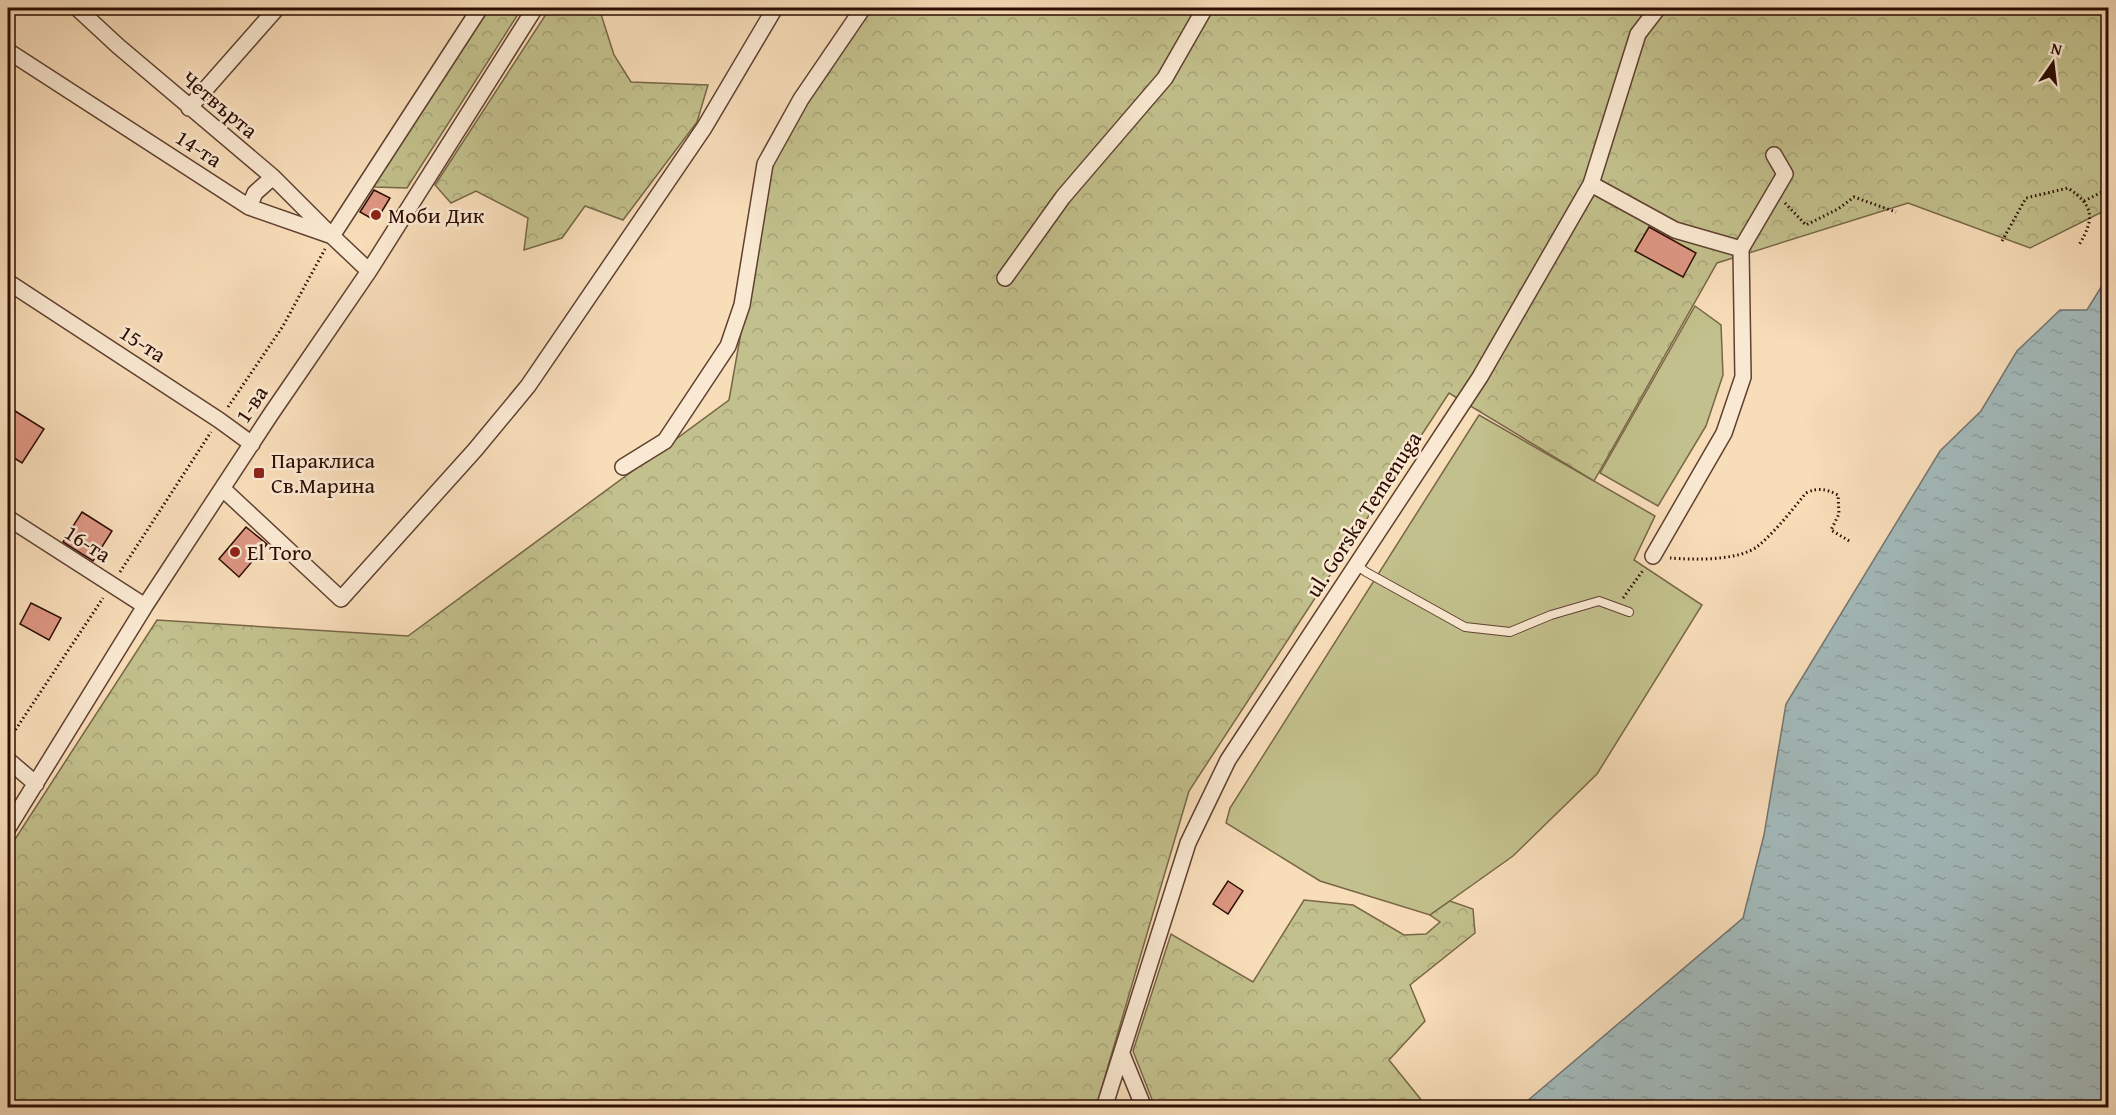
<svg xmlns="http://www.w3.org/2000/svg" width="2116" height="1115" font-family="'Gentium Book Plus',serif">
<style>
.green{fill:#c2c08c;stroke:#786647;stroke-width:1.5}
.forest{fill:url(#forest-crowns);stroke:#786647;stroke-width:1.5}
.water{fill:url(#water-ripples);stroke:#737470;stroke-width:1.5}
.building{fill:#dd9682;stroke:#2d0c02;stroke-width:1.5}
.lines{fill:none;stroke-linecap:round;stroke-linejoin:round}
.service-casing{stroke:#604030;stroke-width:10}
.minor-casing{stroke:#604030;stroke-width:18}
.path{stroke:#2d0c02;stroke-width:3;stroke-dasharray:1.5 3;stroke-linecap:butt}
.service{stroke:#fae9d2;stroke-width:8}
.minor{stroke:#fae9d2;stroke-width:15}
.poi-dot{fill:#8f2418;stroke:#fae9d2;stroke-width:2}
.labels{text-anchor:middle;stroke-width:5;stroke-linejoin:round;paint-order:stroke}
.street-label{font-size:22px;fill:#2d0c02;stroke:#fae9d2}
.poi-label{font-size:22px;fill:#2d0c02;stroke:#fae9d2;text-anchor:start}
</style>
<defs>
<pattern id="forest-crowns" width="20" height="18" patternUnits="userSpaceOnUse" patternTransform="scale(1.5)"><rect width="20" height="18" fill="#c2c08c"/><path d="M2 6a3 3 0 1 1 6 0M12 15a3 3 0 1 1 6 0" fill="none" stroke="#a7a477"/></pattern>
<pattern id="water-ripples" width="26" height="14" patternUnits="userSpaceOnUse" patternTransform="scale(1.5)"><rect width="26" height="14" fill="#a2b9ba"/><path d="M2 4q2-2 4 0t4 0M15 11q2-2 4 0t4 0" fill="none" stroke="#8c9e9e"/></pattern>
</defs>
<rect width="100%" height="100%" fill="#f8ddb9"/>
<filter id="stains"><feTurbulence type="fractalNoise" baseFrequency=".00333" numOctaves="4"/><feColorMatrix values="0 0 0 0 .2 0 0 0 0 .09 0 0 0 0 .02 0 0 0 .5 -.17"/></filter>
<radialGradient id="worn" r=".72"><stop offset=".6" stop-color="#630" stop-opacity="0"/><stop offset="1" stop-color="#630" stop-opacity=".3"/></radialGradient>
<path class="green" d="M1695 306 1721 325 1723 375 1706 426 1658 506 1600 473Z
M1479 415 1655 516 1634 560 1702 605 1597 774 1513 856 1430 915 1320 881 1226 823 1230 808Z"/>
<path class="forest" d="M487 8H522L407 188 375 187 372 174Z
M550 8H599L614 55 631 82 708 85 697 122 623 220 585 206 562 238 524 250 528 218 476 191 451 203 435 185Z
M869 8H2108V209L2030 248 1908 203 1717 263 1594 481 1449 393 1189 791 1096 1107H8V850L157 620 408 636 729 400 771 163 847 39Z
M1304 900 1353 905 1404 935 1426 934 1440 922 1430 915 1450 901 1473 909 1475 933 1410 985 1425 1021 1389 1060 1427 1107H1155L1133 1051 1171 934 1253 982Z"/>
<path class="water" d="M2108 276V1107H1520L1743 918 1764 835 1786 704 1940 451 1981 411 2017 351 2060 310H2087Z"/>
<path class="building" d="M374 190 390 198 376 221 360 212Z
M1649 227 1696 253 1683 277 1635 251Z
M15 411 44 429 22 463 8 454V423Z
M82 512 112 531 93 561 63 542Z
M246 527 267 544 239 577 219 559Z
M31 603 61 618 49 640 20 624Z
M1228 881 1243 891 1228 914 1213 904Z"/>
<g class="lines">
<g class="service-casing">
<path id="service" d="M1356 565 1366 572 1465 627 1510 632 1551 615 1599 601 1629 612"/>
</g>
<g class="minor-casing">
<path id="minor" d="M77 8 118 46 273 177 332 236 480 8
M8 51 249 207 332 236 369 271
M189 108 277 8
M1591 184 1675 230 1741 249
M249 207 255 193 273 177
M1005 278 1063 197 1165 78 1205 8
M8 282 219 420 252 444
M623 467 665 441 728 346 742 305 765 164 801 99 863 8
M223 489 341 599 475 450 528 386 704 128 775 8
M8 518 145 606
M1653 556 1724 433 1743 377 1741 249 1785 174 1774 155
M8 760 36 784
M8 828 145 606 271 414 369 271 535 8
M1122 1054 1144 1108
M1104 1108 1188 843 1228 760 1480 377 1591 184 1638 34 1658 8"/>
</g>
<path class="path" d="M2084 201 2108 189
M1785 203 1806 225 1838 209 1854 197 1896 212
M2002 241 2026 198 2068 188C2094 206 2095 218 2079 245
M228 407 283 326 325 249
M1670 558C1694 560 1739 561 1758 546 1776 531 1791 511 1806 493 1818 487 1826 489 1838 495L1839 514 1831 530 1851 542
M120 572 211 432
M1623 598 1644 569
M8 741 103 598"/>
<use href="#service" class="service"/>
<use href="#minor" class="minor"/>
</g>
<g class="poi-dot">
<circle cx="376" cy="215" r="6"/>
<rect x="253" y="467" width="12" height="12" rx="3"/>
<circle cx="235" cy="552" r="6"/>
</g>
<g class="labels">
<g class="street-label">
<text transform="translate(220 104) rotate(40)" y="8">Четвърта</text>
<text transform="translate(199 148) rotate(33)" y="8">14-та</text>
<text transform="translate(143 343) rotate(33)" y="8">15-та</text>
<text transform="translate(251 404) rotate(-56)" y="8">1-ва</text>
<text transform="translate(1363 514) rotate(-57)" y="8">ul. Gorska Temenuga</text>
<text transform="translate(88 543) rotate(33)" y="8">16-та</text>
</g>
<g class="poi-label">
<text x="388" y="223">Моби Дик</text>
<text x="271" y="468">Параклиса<tspan x="271" dy="25">Св.Марина</tspan></text>
<text x="247" y="560">El Toro</text>
</g>
</g>
<rect width="2116" height="1115" fill="none" stroke="#f8ddb9" stroke-width="30"/>
<rect x="9" y="9" width="2098" height="1097" fill="none" stroke="#2d0c02" stroke-width="3"/>
<rect x="15" y="15" width="2086" height="1085" fill="none" stroke="#2d0c02" stroke-width="1.5"/>
<g transform="translate(2053 63) rotate(14)" stroke="#fae9d2" stroke-width="4.5" paint-order="stroke">
<path d="M0-4.5L10 22L0 15L-10 22Z" fill="#2d0c02"/>
<text y="-9" font-size="16" font-weight="bold" text-anchor="middle" fill="#2d0c02">N</text>
</g>
<rect width="100%" height="100%" filter="url(#stains)"/>
<rect width="100%" height="100%" fill="url(#worn)"/>
</svg>
